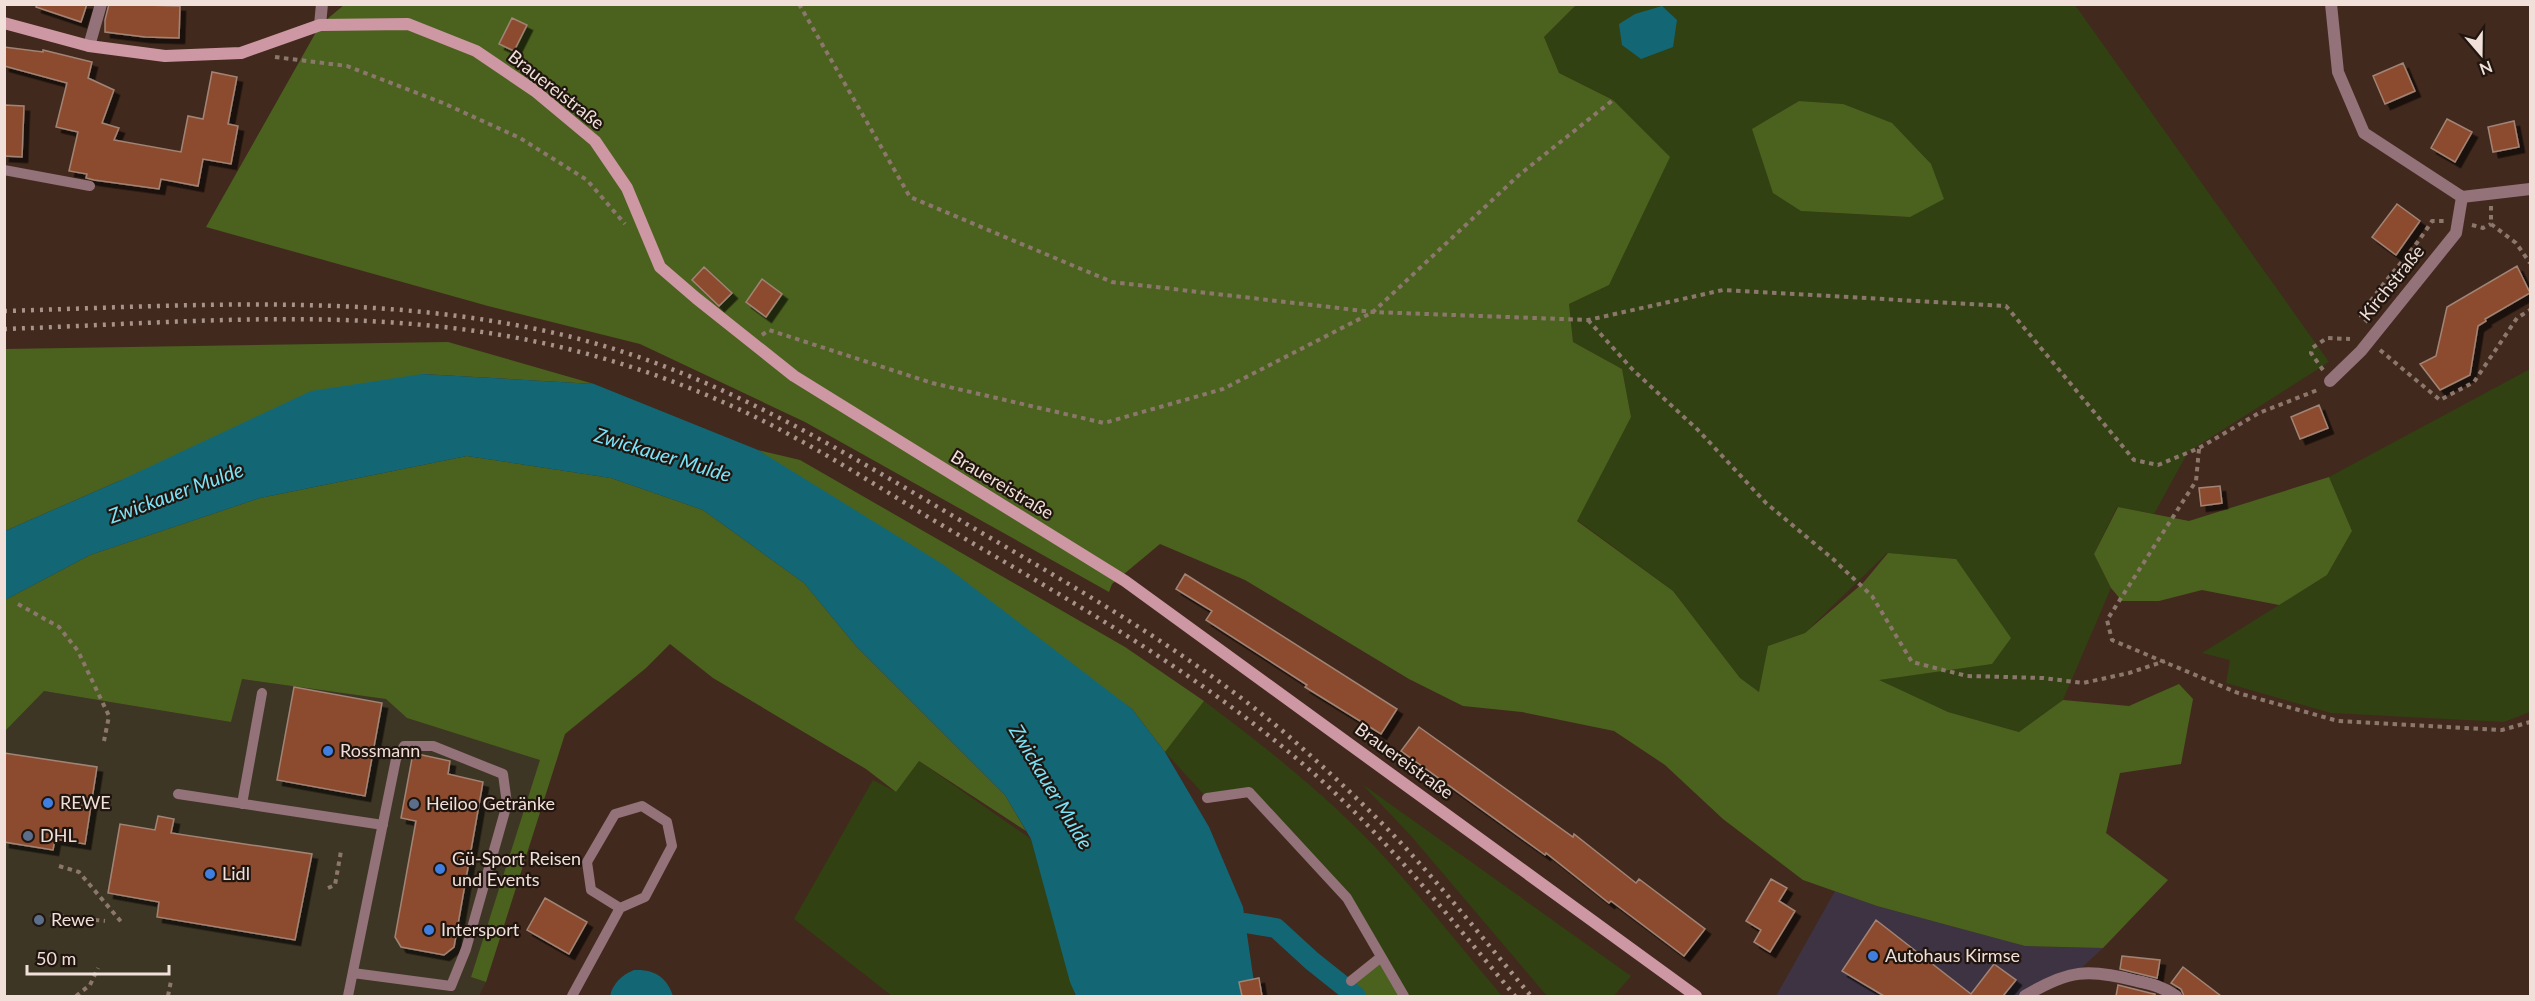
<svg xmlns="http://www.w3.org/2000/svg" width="2535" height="1001" font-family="Lato,sans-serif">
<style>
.commercial{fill:#3e3625}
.industrial{fill:#3d3342}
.green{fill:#314112;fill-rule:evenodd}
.forest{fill:#4b621f}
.water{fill:#136775}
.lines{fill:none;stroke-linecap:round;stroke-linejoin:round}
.canal{stroke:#136775;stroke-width:20}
.building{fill:#8c4c2d;stroke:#a28476;stroke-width:1.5;filter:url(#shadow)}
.path{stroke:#8c776d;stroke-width:4;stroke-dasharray:4.5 4.5;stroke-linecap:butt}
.lane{stroke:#947279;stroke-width:10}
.street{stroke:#947279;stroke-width:12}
.secondary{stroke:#cd98a3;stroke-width:12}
.rail{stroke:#a8938a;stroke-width:4.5;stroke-dasharray:3 6;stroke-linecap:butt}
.shop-dot{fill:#3f7fe0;stroke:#20150f;stroke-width:2}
.service-dot{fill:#5c6f8a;stroke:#20150f;stroke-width:2}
.labels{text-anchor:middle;stroke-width:4.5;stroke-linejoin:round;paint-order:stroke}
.street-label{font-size:18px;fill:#f1e0d9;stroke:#20150f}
.poi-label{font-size:18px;fill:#f1e0d9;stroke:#20150f;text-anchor:start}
.water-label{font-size:20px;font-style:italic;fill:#7ae3f8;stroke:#20150f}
</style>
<defs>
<filter id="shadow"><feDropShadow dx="5.5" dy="5.5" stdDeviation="0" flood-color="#0009"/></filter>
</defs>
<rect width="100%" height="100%" fill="#42291d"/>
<path class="commercial" d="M241 679 387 699 407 718 541 760 471 977 486 982 479 996H5L4 731 44 691 231 722Z"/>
<path class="industrial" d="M1835 891 1877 906 2025 946 2103 948 2076 973 2025 996H1776Z"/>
<path class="green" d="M1576 5H2075L2329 362 2188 452 2154 514 2117 507 2094 554 2111 588 2063 700 2019 732 1948 712 1877 680 1992 664 1956 559 1887 553 1805 633 1768 646 1760 693 1740 678 1673 591 1577 520 1631 417 1622 369 1573 342 1569 304 1609 285 1613 100 1559 73 1544 37ZM1799 101 1843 104 1910 217 1801 211 1753 129Z
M2530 369V712L2504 722 2331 713 2226 683 2230 660 2202 653 2327 575 2352 531 2329 477Z
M1204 701C1269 750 1333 800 1387 860 1427 904 1464 951 1502 996H1404L1347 898 1249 792 1207 798 1165 752Z
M919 761 1031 839 1075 996H892L794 919 873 780 896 792Z
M1362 784 1631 976 1614 996H1547L1412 837Z"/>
<path class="forest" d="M344 5H1576L1544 37 1559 73 1613 100 1670 157 1609 285 1569 304 1573 342 1622 369 1631 417 1577 521 1673 591 1740 678 1759 692 1768 646 1805 633 1863 583 1888 553 1956 559 2011 638 1992 664 1879 680 1948 712 2019 732 2063 700 2129 706 2179 684 2193 699 2181 764 2120 773 2106 833 2168 880 2103 948 2025 946 1877 906 1803 880 1723 819 1665 765 1614 731 1522 712 1463 706 1409 679 1245 580 1160 544 1112 584 1109 592 805 422 640 344 488 306 206 227 320 25Z
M1799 101 1843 104 1892 123 1931 164 1944 199 1910 217 1801 211 1773 193 1752 129Z
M448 342 594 384 422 374 119 481 5 531 4 349Z
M758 450 800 460 1125 647 1204 701 1165 752 1132 709Z
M467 456 611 478 703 510 804 583 856 646 1005 795 1026 831 919 761 896 792 866 769 713 678 670 644 646 668 565 734 486 982 471 977 540 760 407 718 386 699 242 679 231 722 44 691 5 731V600L90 555 260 498Z
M2329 477 2352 531 2327 575 2279 605 2202 590 2159 601H2122L2111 588 2094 554 2118 507 2189 521Z
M1381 957 1404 996H1338Z"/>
<path class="water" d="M1662 6 1677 20 1673 47 1641 59 1622 45 1619 24 1635 14Z
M422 374 594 384 758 450 944 565 1132 709 1165 752 1209 827 1243 907 1256 996H1076L1070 982 1031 839 1005 795 856 646 804 583 703 510 611 478 467 456 260 498 90 555 5 600V531L119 481 311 391Z
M634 970C654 969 667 977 673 996H610C613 983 622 975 634 970Z"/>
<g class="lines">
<path class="canal" d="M1245 923 1276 928 1312 961 1356 996"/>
</g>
<path class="building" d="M37 4H87L81 22 36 7Z
M109 4 180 6 179 38 145 37 105 32V20Z
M512 18 527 25 514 51 499 44Z
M4 47 43 52V50L92 62 88 78 114 90 102 123 119 128 114 140 181 152 188 116 203 119 212 72 237 77 228 124 238 126 231 164 203 159 198 186 161 179 159 189 94 180 86 178 87 174 69 171 78 132 56 127 67 83 4 66Z
M2403 63 2415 91 2385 104 2373 76Z
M4 105 24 106 22 157 4 156Z
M2447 119 2472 132 2455 162 2431 148Z
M2514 121 2519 147 2493 152 2488 127Z
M2397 204 2420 221 2396 255 2372 237Z
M2517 266 2530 293 2485 319 2486 321 2478 326 2470 375 2440 390 2420 364 2436 356 2447 307Z
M704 267 732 293 719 306 692 280Z
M762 279 782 294 766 317 746 302Z
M2319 405 2328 428 2300 439 2291 417Z
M2220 486 2222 503 2201 506 2199 488Z
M1185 574 1397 709 1381 734 1305 687 1307 685 1206 620 1212 611 1176 589Z
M294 687 382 703 365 796 277 780Z
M1419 727 1573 837 1574 834 1636 883 1639 879 1705 929 1684 956 1611 901 1609 903 1546 853 1545 855 1401 751Z
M4 753 97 767 85 844 55 839 53 850 4 842Z
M413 753 450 761 448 774 483 782 454 947 444 955 401 947 395 937 416 821 401 818Z
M158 816 174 819 171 833 312 854 295 940 157 917 159 902 108 893 120 824 155 830Z
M1771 879 1787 888 1779 901 1795 911 1770 952 1754 942 1761 930 1746 921Z
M545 898 587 922 569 954 527 930Z
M1876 920 1971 994 1994 964 2016 980 2003 996H1884L1842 971Z
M2122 956 2160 960 2157 978 2120 969Z
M2183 967 2221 996H2184L2181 989 2171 983Z
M1259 978 1262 996H1242L1239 982Z
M2118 985 2150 993 2155 994V996H2116Z"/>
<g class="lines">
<path class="path" d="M799 4 910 197 1112 282 1373 312 1588 320 1723 290 2006 306 2134 460 2158 465 2199 448 2259 413 2320 389
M275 57 347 66 443 103 520 138 587 180 625 224
M2491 206V224L2516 243 2530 263
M2472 225 2483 228 2491 224
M1588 320 1633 370 1698 430 1766 503 1833 559 1872 596 1912 662 1967 676 2043 678 2083 683 2129 673 2165 661
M2368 322 2361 316C2382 281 2411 255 2432 221H2444
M762 335 769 330 932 383 1104 423 1223 389 1373 312 1519 175 1613 100
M2380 350 2440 400 2474 382 2517 318 2530 310
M2323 370 2311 353 2312 348 2327 338 2350 339
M2199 449 2196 481 2107 620 2112 640 2238 693 2338 721 2502 730 2530 722
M18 604 59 627 78 651 109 716 104 741
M59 866 79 872 123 924
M328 888 335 885 341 851
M50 915 105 921
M76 996 90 985 98 968
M168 996 171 981"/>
<path class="lane" d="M4 170 90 186
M178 794 383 825
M1207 798 1249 792 1347 898 1404 996
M242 804 262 693
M1351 981 1381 957
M348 996 396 759 404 746H433L503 774 507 804 466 949 451 986 353 973
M572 996 620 908 645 897 672 846 667 822 642 806 615 814 587 862 591 890 620 908"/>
<path class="street" d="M2331 4 2338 72 2364 133 2462 197
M320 25 322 4
M89 46 101 4
M2330 381 2361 351 2456 233 2462 197 2530 189
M2025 996C2068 970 2088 968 2137 981 2152 984 2163 987 2176 996"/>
<path class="secondary" d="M4 23 89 46 165 56 241 53 320 25 408 24 476 51 535 91 595 141 627 188 660 267 696 298 794 376 1125 581 1696 996"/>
<path class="rail" d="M4 311C180 306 357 293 531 328 680 357 802 427 931 503 1052 575 1177 642 1285 733 1325 768 1364 804 1400 842 1446 891 1488 945 1531 996
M4 329C180 323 359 305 533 341 607 356 679 381 747 413 810 443 869 481 928 517 1060 595 1195 669 1311 771 1387 838 1451 919 1515 996"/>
</g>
<g class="shop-dot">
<circle cx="328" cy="751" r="6"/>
<circle cx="48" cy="803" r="6"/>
<circle cx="440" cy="869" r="6"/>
<circle cx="210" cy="874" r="6"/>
<circle cx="429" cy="930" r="6"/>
<circle cx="1873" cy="956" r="6"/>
</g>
<g class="service-dot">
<circle cx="414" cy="804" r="6"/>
<circle cx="28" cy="836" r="6"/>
<circle cx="39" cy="920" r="6"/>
</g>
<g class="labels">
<g class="street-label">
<text transform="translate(556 90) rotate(38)" y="6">Brauereistraße</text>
<text transform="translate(2392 283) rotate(-51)" y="6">Kirchstraße</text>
<text transform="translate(1002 485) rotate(31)" y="6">Brauereistraße</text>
<text transform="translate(1404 761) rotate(36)" y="6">Brauereistraße</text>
</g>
<g class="poi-label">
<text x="340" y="757">Rossmann</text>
<text x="60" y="809">REWE</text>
<text x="426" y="810">Heiloo Getränke</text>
<text x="40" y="842">DHL</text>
<text x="452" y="865">Gü-Sport Reisen<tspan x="452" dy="21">und Events</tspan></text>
<text x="222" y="880">Lidl</text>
<text x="51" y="926">Rewe</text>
<text x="441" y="936">Intersport</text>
<text x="1885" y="962">Autohaus Kirmse</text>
</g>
<g class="water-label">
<text transform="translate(663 455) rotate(17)" y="7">Zwickauer Mulde</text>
<text transform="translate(176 493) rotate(-20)" y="7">Zwickauer Mulde</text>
<text transform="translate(1051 787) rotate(59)" y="7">Zwickauer Mulde</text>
</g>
</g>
<rect width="2535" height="1001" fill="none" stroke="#f1e0d9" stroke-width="12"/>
<g transform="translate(2481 54) rotate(160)" stroke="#20150f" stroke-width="4.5" paint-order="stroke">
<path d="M0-4.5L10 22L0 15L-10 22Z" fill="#f1e0d9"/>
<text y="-9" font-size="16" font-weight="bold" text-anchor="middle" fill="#f1e0d9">N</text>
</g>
<path d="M27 965v9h142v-9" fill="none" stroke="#f1e0d9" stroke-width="3"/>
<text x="36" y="965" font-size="18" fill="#f1e0d9" stroke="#20150f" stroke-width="4.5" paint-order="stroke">50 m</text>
</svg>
